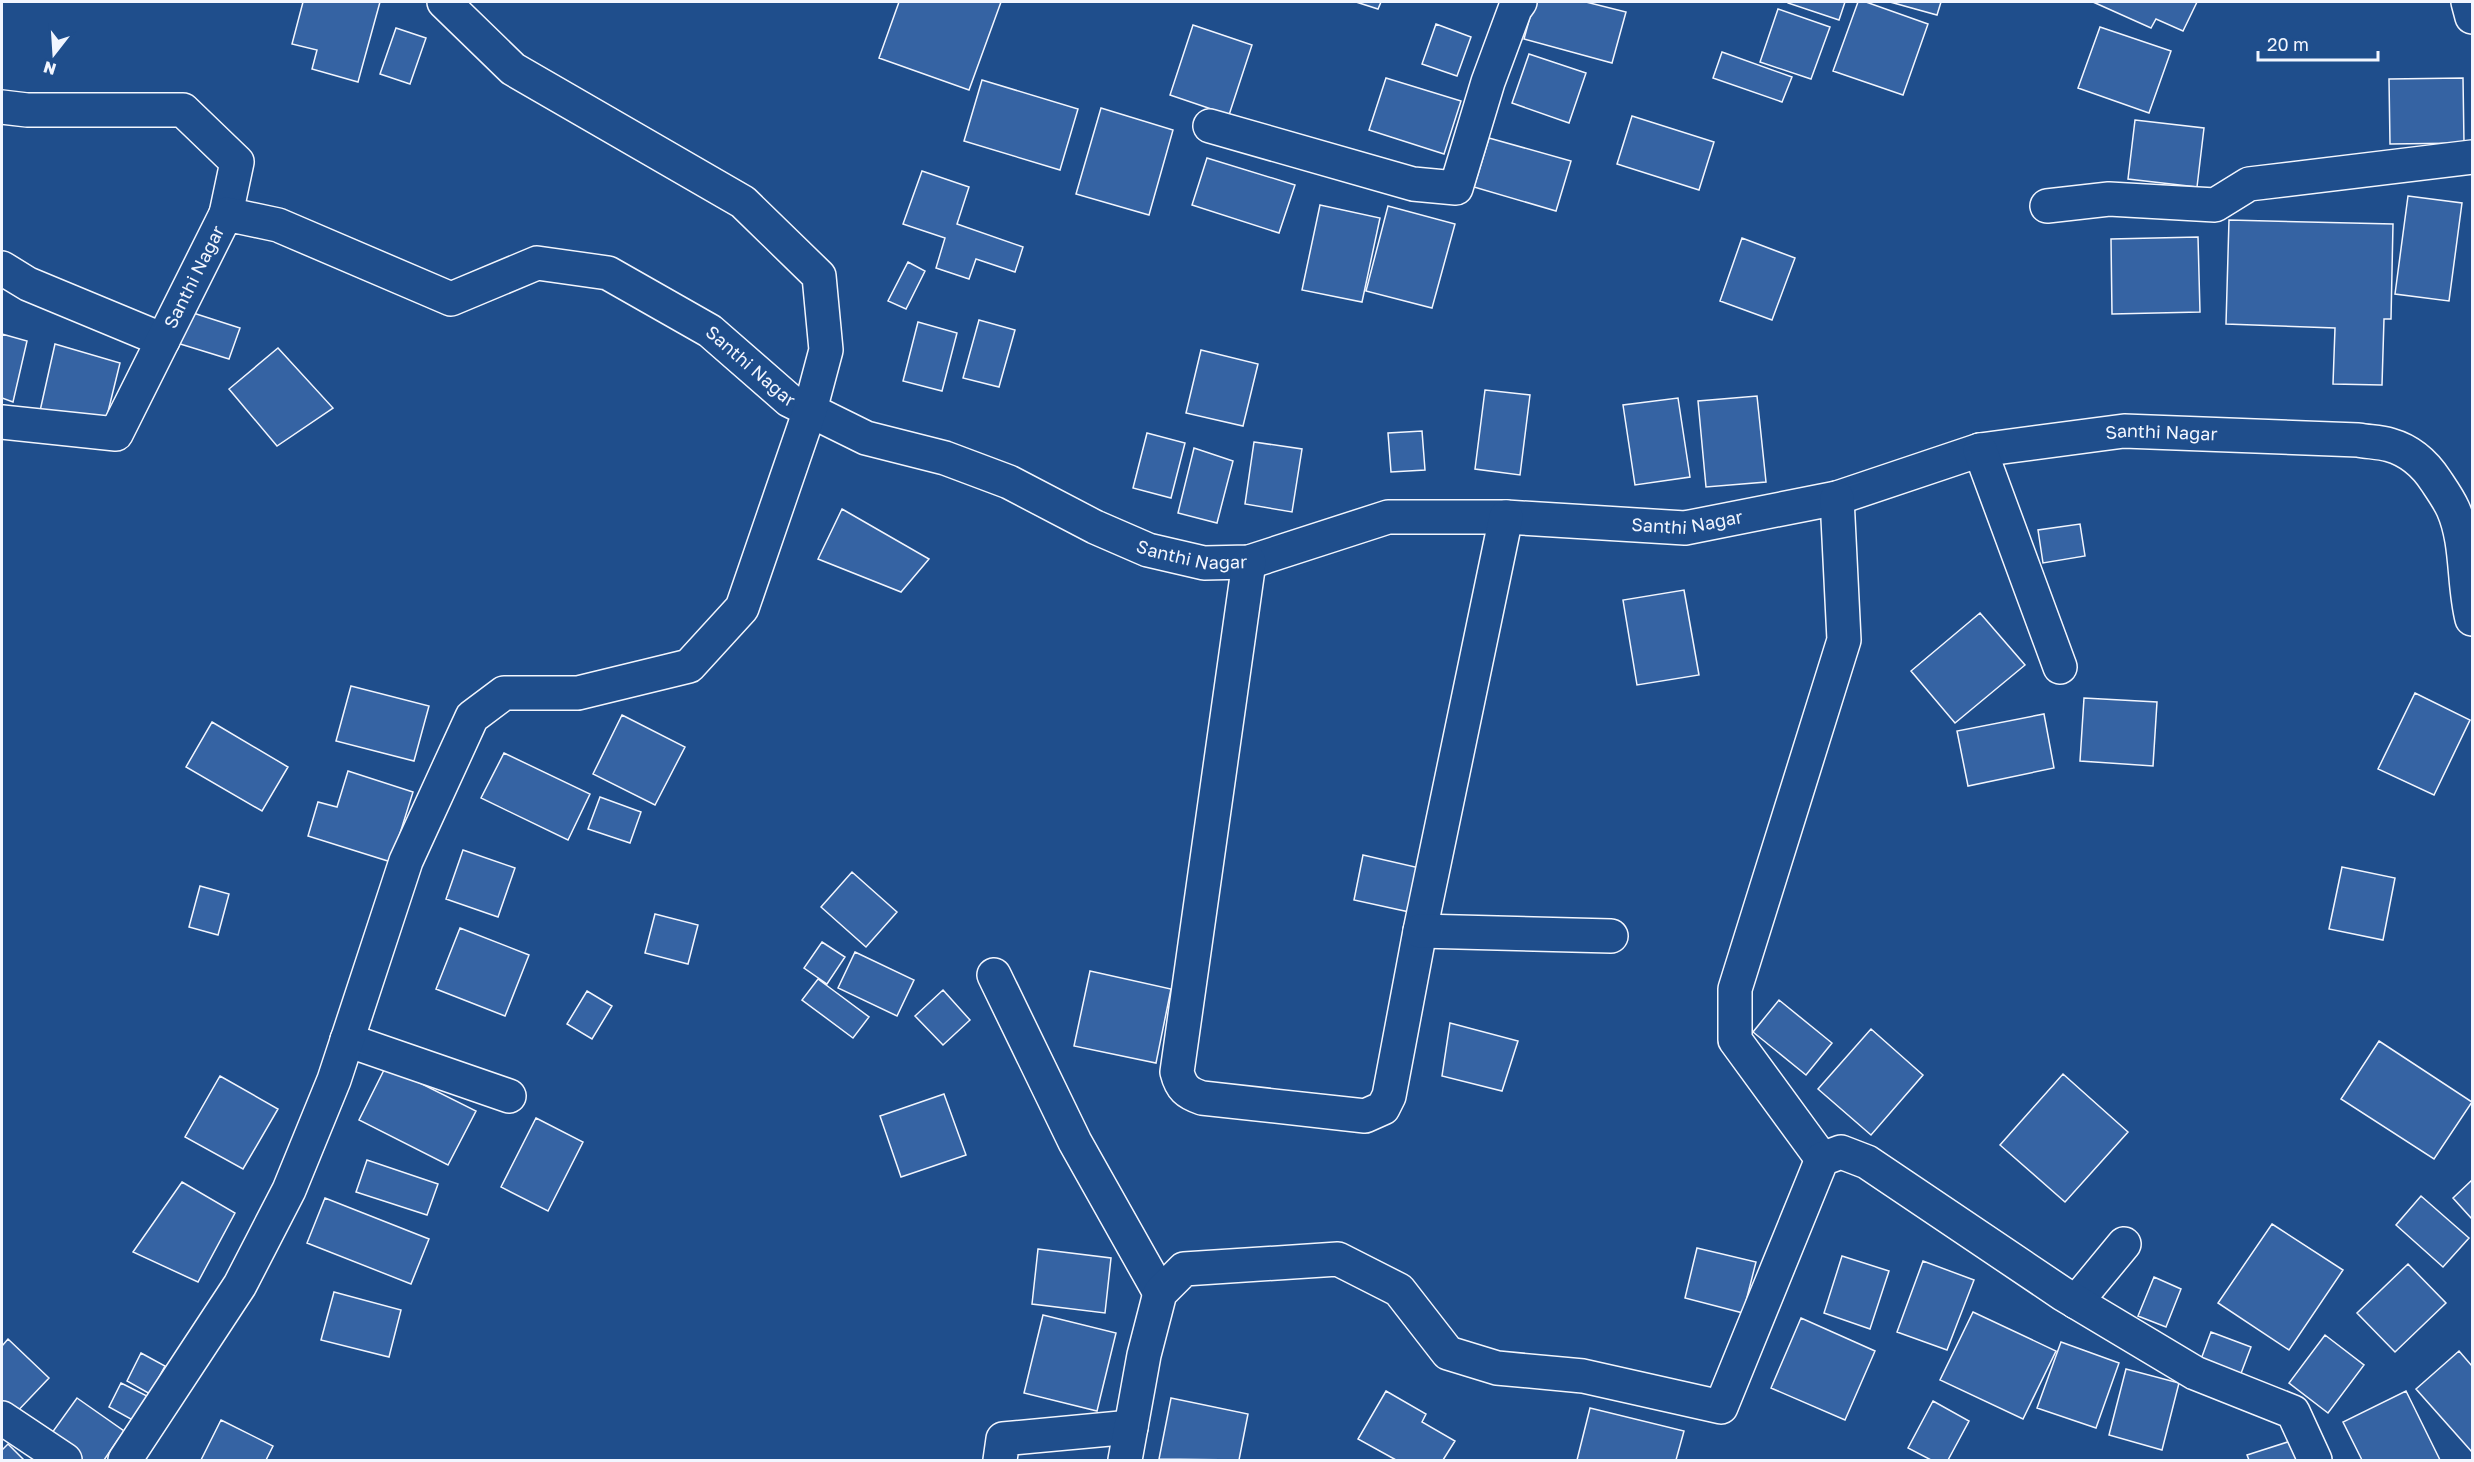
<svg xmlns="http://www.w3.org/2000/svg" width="2474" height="1462" font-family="'Golos Text',sans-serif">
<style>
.building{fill:#3563a3;stroke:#f2f6ff;stroke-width:1.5}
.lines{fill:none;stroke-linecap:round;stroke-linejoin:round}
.street-casing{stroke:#f2f6ff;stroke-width:36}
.street{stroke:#1f4e8c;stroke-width:33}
.labels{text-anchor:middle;stroke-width:4.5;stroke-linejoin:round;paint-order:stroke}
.street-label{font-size:18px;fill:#f2f6ff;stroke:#1f4e8c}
</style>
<rect width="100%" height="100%" fill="#1f4e8c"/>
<path class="building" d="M303 2H380L358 82 312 69 317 50 292 44Z
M899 2H1001L969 90 879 58Z
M1356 2H1381L1378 9Z
M1534 2H1586L1626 12 1612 63 1524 39Z
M1788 2H1845L1839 20 1788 3Z
M1858 2H1866L1928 24 1903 95 1833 71Z
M1890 2H1941L1937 15Z
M2093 2H2197L2183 31 2156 19 2151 28Z
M1778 9 1830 27 1811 79 1760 62Z
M1436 24 1471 37 1457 76 1422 64Z
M1193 25 1252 45 1229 115 1170 95Z
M2100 27 2171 51 2149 113 2078 88Z
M396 28 426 38 410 84 380 74Z
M1722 52 1792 77 1782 102 1713 78Z
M1529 54 1586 73 1569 123 1512 103Z
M1386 78 1461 101 1444 154 1369 130Z
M2463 78 2464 143 2390 144 2389 79Z
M982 80 1078 109 1060 170 964 141Z
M1101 108 1173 130 1149 215 1076 194Z
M1632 116 1714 142 1699 190 1617 164Z
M2135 120 2204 128 2197 187 2128 179Z
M1489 138 1571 161 1556 211 1474 187Z
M1207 158 1295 185 1279 233 1192 205Z
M922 171 969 187 957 224 1023 247 1015 272 976 259 969 279 936 268 945 238 903 224Z
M2408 196 2462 203 2449 301 2395 294Z
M1320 205 1380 218 1362 302 1302 290Z
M1388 206 1455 224 1432 308 1366 291Z
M2229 220 2393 224 2391 319H2384L2382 385 2333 384 2335 328 2226 324Z
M2198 237 2200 312 2112 314 2111 239Z
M1742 238 1795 258 1772 320 1720 301Z
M908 262 925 271 906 309 888 301Z
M187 311 240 328 229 359 177 343Z
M979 320 1015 330 999 387 963 378Z
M918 322 957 333 942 391 903 381Z
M2 334 27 341 13 402 2 398Z
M55 344 120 363 105 424 40 411Z
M278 348 333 408 277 446 229 389Z
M1201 350 1258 364 1243 426 1186 413Z
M1485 390 1530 395 1520 475 1475 469Z
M1757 396 1766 482 1706 487 1698 401Z
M1678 398 1690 477 1635 485 1623 405Z
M1422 431 1425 470 1391 472 1388 433Z
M1147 433 1185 443 1171 498 1133 488Z
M1254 442 1302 449 1292 512 1245 504Z
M1194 448 1233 461 1217 523 1178 513Z
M842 509 929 559 901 592 818 559Z
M2080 524 2085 556 2043 563 2038 530Z
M1684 590 1699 675 1637 685 1623 600Z
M1980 613 2025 665 1955 723 1911 671Z
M351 686 429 706 414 761 336 741Z
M2415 693 2470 720 2434 795 2378 769Z
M2084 698 2157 702 2153 766 2080 761Z
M2044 714 2054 768 1968 786 1957 731Z
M622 715 685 747 655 805 593 774Z
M212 722 288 767 262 811 186 767Z
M504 753 590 794 568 840 481 798Z
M348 771 413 792 391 862 308 836 318 802 337 807Z
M600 797 641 812 630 843 588 829Z
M463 850 515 868 498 917 446 899Z
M1363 855 1424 869 1414 913 1354 900Z
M2342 867 2395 878 2383 940 2329 929Z
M852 872 897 912 866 947 821 907Z
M200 886 229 894 218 935 189 927Z
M655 914 698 925 688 964 645 953Z
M460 928 529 955 505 1016 436 989Z
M822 942 845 957 827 984 804 968Z
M855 952 914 980 897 1016 838 988Z
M1090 971 1171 989 1156 1063 1074 1046Z
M818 979 869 1017 853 1038 802 1000Z
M943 990 970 1020 943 1045 915 1016Z
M587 991 612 1006 592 1039 567 1024Z
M1779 1000 1832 1043 1806 1075 1753 1032Z
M1450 1023 1518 1041 1502 1091 1442 1076Z
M1871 1029 1923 1075 1871 1135 1818 1089Z
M2379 1041 2472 1102 2434 1159 2341 1099Z
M386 1066 476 1111 448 1165 359 1120Z
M2063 1074 2128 1132 2065 1202 2000 1145Z
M220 1076 278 1109 243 1169 185 1137Z
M944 1094 966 1155 901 1177 880 1116Z
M536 1118 583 1142 548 1211 501 1187Z
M367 1160 438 1184 427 1215 356 1192Z
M2472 1180V1219L2453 1198Z
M182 1182 235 1213 198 1282 133 1252Z
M2421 1196 2469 1238 2443 1267 2396 1225Z
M325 1198 429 1239 411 1284 307 1243Z
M2272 1224 2343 1270 2289 1350 2218 1303Z
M1697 1248 1756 1262 1743 1313 1685 1298Z
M1038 1249 1111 1258 1105 1313 1032 1304Z
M1842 1256 1889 1271 1870 1329 1824 1313Z
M1923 1261 1974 1280 1947 1350 1897 1332Z
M2408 1264 2446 1303 2395 1352 2357 1313Z
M2154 1277 2181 1289 2166 1327 2138 1316Z
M334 1292 401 1310 389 1357 321 1340Z
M1973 1312 2056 1351 2023 1419 1940 1380Z
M1043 1315 1116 1333 1097 1411 1024 1393Z
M1801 1318 1875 1351 1845 1420 1771 1388Z
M2211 1332 2251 1347 2240 1376 2200 1362Z
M2325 1335 2364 1365 2328 1413 2289 1383Z
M8 1339 49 1378 12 1417 2 1407V1346Z
M2061 1342 2119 1363 2096 1428 2037 1408Z
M2459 1351 2472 1366V1452L2416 1389Z
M141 1353 165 1366 150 1394 127 1381Z
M2126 1369 2179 1383 2162 1450 2109 1435Z
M121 1383 151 1398 138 1423 109 1407Z
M1386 1391 1426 1414 1422 1422 1455 1441 1443 1460H1396L1358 1439Z
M2406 1391 2440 1460H2362L2343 1422Z
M77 1398 124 1431 104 1460H81L49 1437Z
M1171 1398 1248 1414 1239 1460 1159 1459Z
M1933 1401 1969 1421 1948 1460H1931L1908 1448Z
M1590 1408 1684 1431 1676 1460H1577Z
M221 1420 273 1446 266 1460H201Z
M2297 1439 2305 1460H2249L2247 1455Z
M8 1444 24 1460H2V1450Z"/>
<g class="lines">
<g class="street-casing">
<g id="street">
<path d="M2468 2 2472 17"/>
<path d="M2 107 27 110H183L237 162 226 214"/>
<path d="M1210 126 1413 184 1456 188 1488 82 1515 9 1520 2"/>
<path d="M2047 206 2109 199 2215 205 2249 184 2472 157"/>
<path d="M2 268 28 284 163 340"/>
<path id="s1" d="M2 422 116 434 226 214 278 225 451 299 537 263 608 273 710 331 789 400 866 438 945 458 1009 482 1095 527 1148 550 1204 563 1249 562 1388 517H1506L1685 528 1837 498 1980 450 2124 431 2358 440C2369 442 2380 442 2390 445 2411 451 2425 464 2436 481 2442 490 2449 500 2453 509 2468 543 2463 584 2472 619"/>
<path d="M1980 450 2060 667"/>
<path d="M1249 562 1177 1072C1181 1088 1187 1093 1202 1098L1365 1116 1383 1108 1389 1096 1420 931 1506 517"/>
<path d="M1420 931 1611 936"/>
<path d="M994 975 1075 1142 1160 1293"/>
<path d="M347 1040 509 1096"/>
<path d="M1822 1159 1735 1040V989L1844 640 1837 498"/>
<path d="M2076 1302 2124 1244"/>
<path d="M2 1418 65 1460"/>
<path d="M125 1460 240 1285 289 1190 334 1080 406 861 472 717 504 693H578L689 666 742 608 810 410 826 350 819 276 743 202 513 69 444 2"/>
<path d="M1000 1460 1003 1439 1131 1427"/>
<path d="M1125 1460 1144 1355 1160 1293 1184 1269 1338 1259 1399 1290 1448 1353 1497 1368 1583 1376 1721 1407 1822 1159 1841 1152 1867 1162 2063 1294 2195 1373 2293 1412 2315 1460"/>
</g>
</g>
<use href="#street" class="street"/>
</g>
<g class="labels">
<g class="street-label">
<text dy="6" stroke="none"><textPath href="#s1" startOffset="290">Santhi Nagar</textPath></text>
<text dy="6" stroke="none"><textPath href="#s1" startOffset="938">Santhi Nagar</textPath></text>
<text dy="6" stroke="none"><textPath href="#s1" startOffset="2414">Santhi Nagar</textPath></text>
<text dy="6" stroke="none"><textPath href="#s1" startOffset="1928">Santhi Nagar</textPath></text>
<text dy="6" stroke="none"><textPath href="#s1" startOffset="1424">Santhi Nagar</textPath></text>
</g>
</g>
<rect width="2474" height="1462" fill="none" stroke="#f2f6ff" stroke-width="6"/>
<g transform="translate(54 54) rotate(197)" stroke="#1f4e8c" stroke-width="4.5" paint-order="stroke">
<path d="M0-4.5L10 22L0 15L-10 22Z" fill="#f2f6ff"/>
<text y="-9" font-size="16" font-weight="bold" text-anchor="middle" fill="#f2f6ff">N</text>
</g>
<path d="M2258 51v9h120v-9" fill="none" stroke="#f2f6ff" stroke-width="3"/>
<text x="2267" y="51" font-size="18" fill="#f2f6ff" stroke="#1f4e8c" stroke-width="4.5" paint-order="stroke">20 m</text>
</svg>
